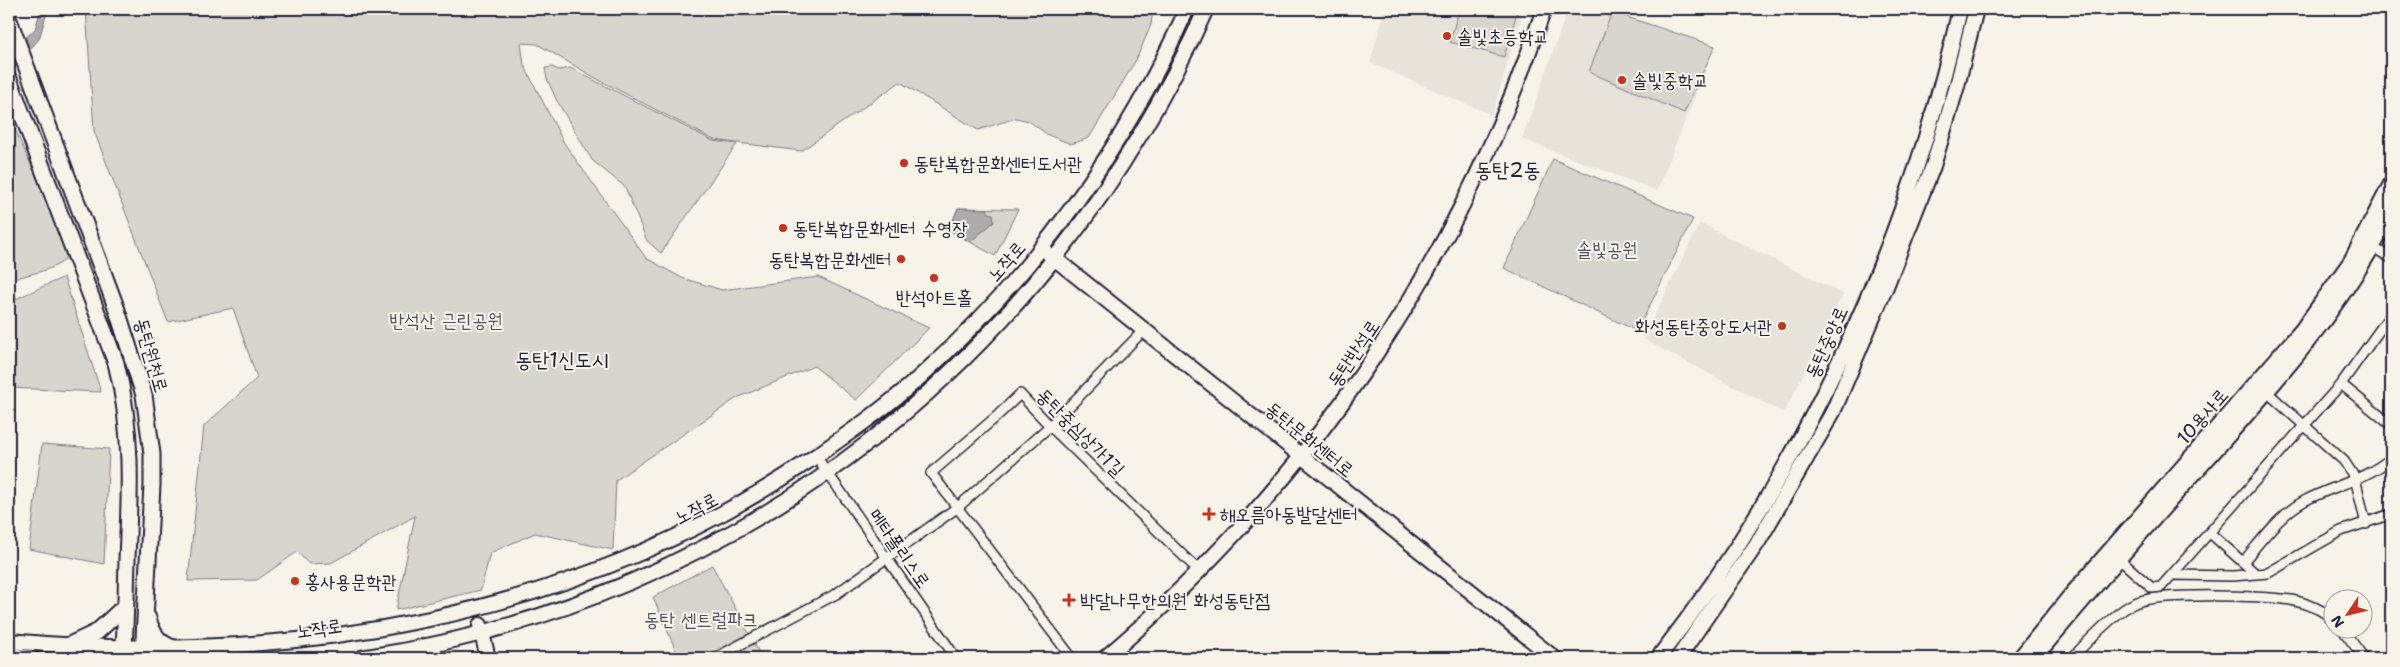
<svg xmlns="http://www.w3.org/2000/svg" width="2400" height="667" font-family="'Shantell Sans','Poor Story',sans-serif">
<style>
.built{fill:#e7e3db}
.green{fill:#d8d5cf;stroke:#7d7c85}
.water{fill:#aeabad;stroke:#76747f}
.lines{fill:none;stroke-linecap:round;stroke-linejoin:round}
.street-casing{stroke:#22223b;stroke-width:12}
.secondary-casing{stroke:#22223b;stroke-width:18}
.primary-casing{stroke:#22223b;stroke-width:19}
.street{stroke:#f7f3e8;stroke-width:9}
.secondary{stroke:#f7f3e8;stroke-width:14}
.primary{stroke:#f7f3e8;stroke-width:15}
.poi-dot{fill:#c8321e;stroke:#f7f3e8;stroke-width:2}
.labels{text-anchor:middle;stroke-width:4;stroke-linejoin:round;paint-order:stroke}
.poi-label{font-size:19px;fill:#22223b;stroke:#f7f3e8;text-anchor:start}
.park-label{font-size:19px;fill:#504f60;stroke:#f7f3e8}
.street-label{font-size:19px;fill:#22223b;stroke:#f7f3e8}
.quarter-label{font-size:21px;fill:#22223b;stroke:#f7f3e8}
</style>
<rect width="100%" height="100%" fill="#f7f3e8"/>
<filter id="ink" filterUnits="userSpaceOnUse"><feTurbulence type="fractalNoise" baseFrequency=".02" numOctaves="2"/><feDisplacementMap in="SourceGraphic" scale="10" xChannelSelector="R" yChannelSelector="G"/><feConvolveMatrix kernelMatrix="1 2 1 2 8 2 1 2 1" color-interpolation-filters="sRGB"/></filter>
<g filter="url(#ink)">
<path class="built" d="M1385 9H1524L1492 115 1370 63Z
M1568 9H1604L1715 46 1657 191 1522 139Z
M1700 223 1843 294 1784 413 1643 339Z"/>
<path class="green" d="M86 9H1057L1058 11 1089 13 1098 9H1153L1151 25 1136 60 1089 138 1071 144 1048 135 1029 121 1016 118 978 130 900 82 801 151 714 140 599 80 537 44 521 43 524 65 564 143 646 258 682 278 722 290 818 277 929 328 856 400 814 366 737 398 616 480 613 550 535 533 490 553 481 590 396 610 415 516 331 563 309 564 297 552 257 580 188 581 204 426 257 378 233 308 168 322 94 131Z
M1459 9H1518L1504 57 1450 42Z
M1612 12 1715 46 1684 113 1589 72Z
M552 67 559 70 570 68 713 141 737 144 661 253 647 241 625 187 592 160 586 150 557 101 547 79 545 68Z
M9 116 67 245 65 260C48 273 28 273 9 281Z
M1553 159 1693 219 1637 331 1504 268Z
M958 208 1018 209 995 256 949 230Z
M64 277 101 392 9 388V302Z
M42 444 109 449 104 564 29 549Z
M712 565 762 658H679L653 597Z"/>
<path class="water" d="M41 9H48L39 39 9 74V53L35 29Z
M958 208 987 209 989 213 993 214 994 222 970 242 949 230Z"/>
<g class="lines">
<g class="street-casing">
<path id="street" d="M2369 245 2391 258
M2341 384 2391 425
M2267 392 2344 461 2355 478 2366 524
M816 456 956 658
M2210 533 2256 574
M2118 558 2152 588 2161 587 2341 384 2391 314
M2243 562C2261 541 2281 513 2306 500 2333 486 2367 479 2391 458
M2174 575 2233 576 2268 573 2341 531 2391 514
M2343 630 2364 658
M715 658 836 594 958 507 1050 426 1144 330
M1072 658 931 473 996 417 1020 394 1050 426 1200 572
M2072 658C2086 643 2117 610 2135 603 2159 592 2263 596 2291 600 2306 603 2322 609 2332 619"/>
</g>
<g class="secondary-casing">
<path id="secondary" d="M1049 254 1554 658
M480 625 488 658
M9 641C288 667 580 618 813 458 851 432 888 406 922 375 1035 273 1125 147 1187 9
M9 655 31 658
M361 658C743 600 1048 359 1206 9
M1105 658C1310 484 1458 264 1544 9
M1658 658C1804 471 1908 241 1960 9
M1678 658 1758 542 1833 412 1887 284 1933 166 1957 86 1976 9
M2020 658 2071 595 2302 330 2351 261 2391 184
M2034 658C2088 594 2142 531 2198 469 2271 388 2341 311 2391 213"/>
</g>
<g class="primary-casing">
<path id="primary" d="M9 20 116 307 144 395 152 454V485L143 658
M9 79 116 363C133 429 130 492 127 559 126 592 126 626 123 658
M148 618C156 649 174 648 201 656
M63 648 97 632 125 606"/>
</g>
<use href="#street" class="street"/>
<use href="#secondary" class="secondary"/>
<use href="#primary" class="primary"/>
</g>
</g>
<g class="poi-dot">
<circle cx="1447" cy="36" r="5"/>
<circle cx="1622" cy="80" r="5"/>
<circle cx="904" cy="163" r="5"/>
<circle cx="783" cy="228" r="5"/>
<circle cx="901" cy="259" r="5"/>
<circle cx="934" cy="278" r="5"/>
<circle cx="1782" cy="326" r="5"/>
<path d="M1206.5 506.5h5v5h5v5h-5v5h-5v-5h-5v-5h5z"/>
<circle cx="295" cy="581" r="5"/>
<path d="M1066.5 592.5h5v5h5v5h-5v5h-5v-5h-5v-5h5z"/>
</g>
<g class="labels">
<g class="poi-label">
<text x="1457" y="43">솔빛초등학교</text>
<text x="1632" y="87">솔빛중학교</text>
<text x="914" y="170">동탄복합문화센터도서관</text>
<text x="793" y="235">동탄복합문화센터 수영장</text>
<text x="891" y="266" text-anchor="end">동탄복합문화센터</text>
<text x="934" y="304" text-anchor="middle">반석아트홀</text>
<text x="1772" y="333" text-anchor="end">화성동탄중앙도서관</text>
<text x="1220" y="521">해오름아동발달센터</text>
<text x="305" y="588">홍사용문학관</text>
<text x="1080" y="607">박달나무한의원 화성동탄점</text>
</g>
<g class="park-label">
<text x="1607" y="256">솔빛공원</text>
<text x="446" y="327">반석산 근린공원</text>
<text x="701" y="626">동탄 센트럴파크</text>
</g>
<g class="street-label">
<text transform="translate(1006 261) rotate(-49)" y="7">노작로</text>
<text transform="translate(1826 342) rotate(-66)" y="7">동탄중앙로</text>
<text transform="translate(1353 353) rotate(-56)" y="7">동탄반석로</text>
<text transform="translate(152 355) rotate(74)" y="7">동탄원천로</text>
<text transform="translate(2202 416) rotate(-49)" y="7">10용사로</text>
<text transform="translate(1081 432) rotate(45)" y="7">동탄중심상가1길</text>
<text transform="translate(1310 439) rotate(39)" y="7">동탄문화센터로</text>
<text transform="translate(696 508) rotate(-28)" y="7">노작로</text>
<text transform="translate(900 548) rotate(55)" y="7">메타폴리스로</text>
<text transform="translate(319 628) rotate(-8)" y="7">노작로</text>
</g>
<g class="quarter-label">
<text x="1508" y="177">동탄2동</text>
<text x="562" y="367">동탄1신도시</text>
</g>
</g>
<rect width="2400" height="667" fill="none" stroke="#f7f3e8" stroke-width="30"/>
<rect x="15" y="15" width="2370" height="637" fill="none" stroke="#22223b" stroke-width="2" filter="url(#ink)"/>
<g transform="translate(2348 614) rotate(235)"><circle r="24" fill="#f7f3e8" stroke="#a29fa3"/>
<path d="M0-4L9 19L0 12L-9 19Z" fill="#c8321e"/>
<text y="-8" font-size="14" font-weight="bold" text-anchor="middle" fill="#22223b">N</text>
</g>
</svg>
